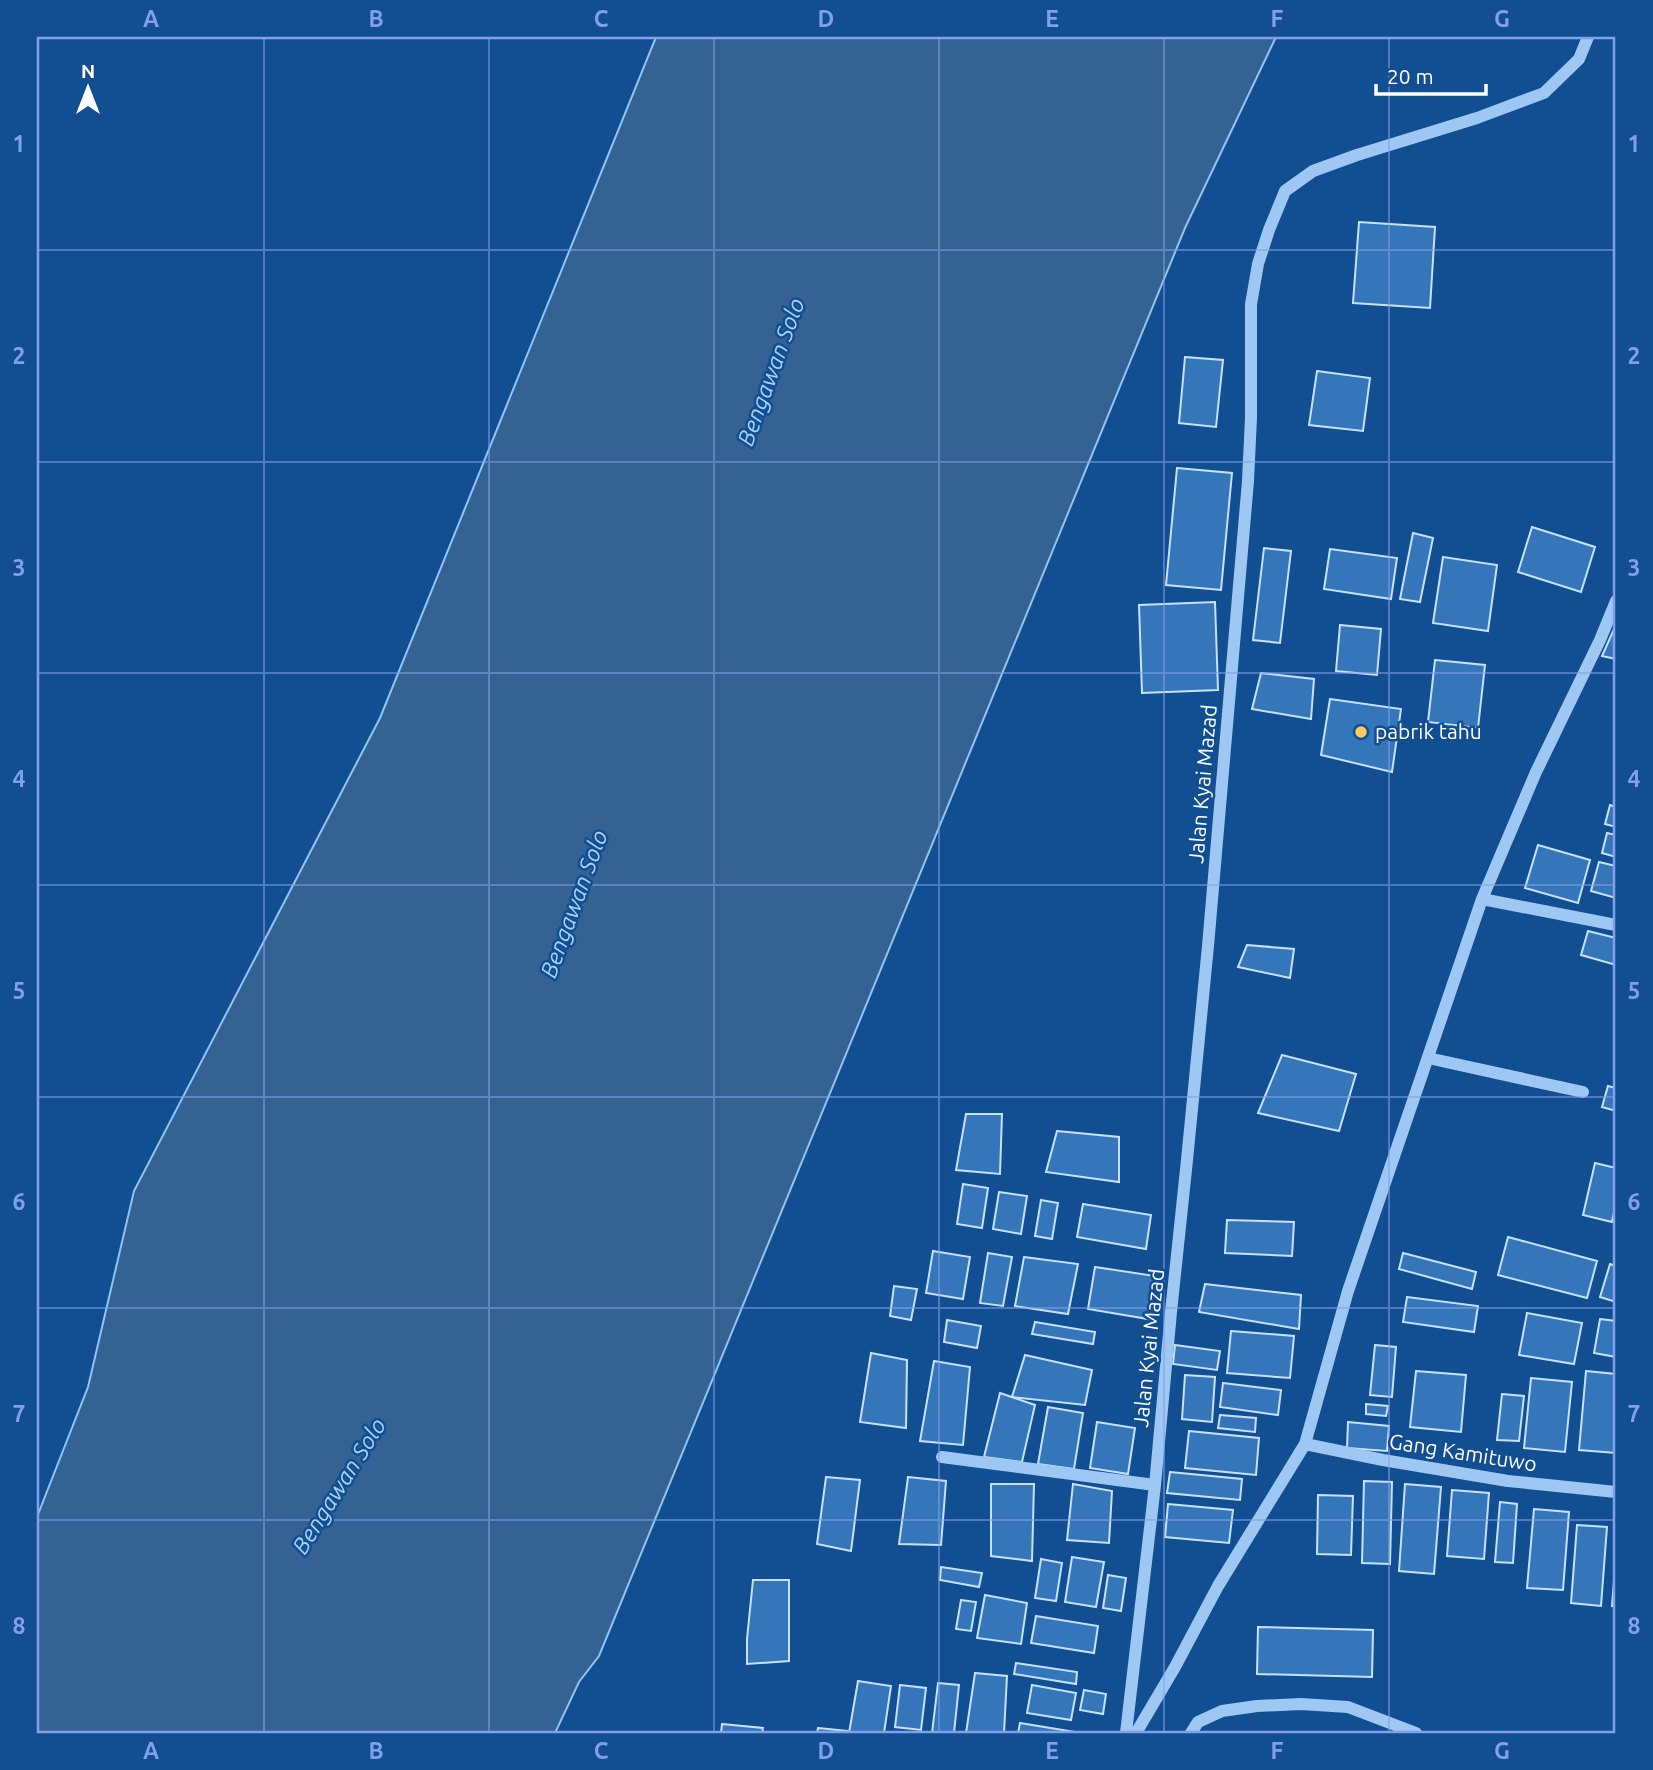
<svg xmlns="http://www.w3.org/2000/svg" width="1653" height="1770" font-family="Ubuntu,sans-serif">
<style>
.water{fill:#346292;stroke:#90c4f6;stroke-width:2}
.building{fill:#3576ba;stroke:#c6e1fd;stroke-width:2}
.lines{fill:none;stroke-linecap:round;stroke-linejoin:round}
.minor{stroke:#9ec8f3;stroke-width:12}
.grid{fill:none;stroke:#839eea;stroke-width:2;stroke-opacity:0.55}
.poi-dot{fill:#ffca60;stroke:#114f92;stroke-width:2.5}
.labels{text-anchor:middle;stroke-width:5;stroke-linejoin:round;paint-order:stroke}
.poi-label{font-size:21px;fill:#fff;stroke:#114f92;text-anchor:start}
.street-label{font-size:21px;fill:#fff;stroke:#114f92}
.water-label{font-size:23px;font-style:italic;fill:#aad2fa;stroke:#114f92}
.neatline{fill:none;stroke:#839eea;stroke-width:2.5}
.grid-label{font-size:23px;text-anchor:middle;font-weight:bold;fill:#839eea}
</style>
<rect width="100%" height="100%" fill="#114f92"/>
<path class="water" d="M656 37H1276L1185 228 599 1656 579 1682 555 1733H37V1517L88 1387 134 1191 380 718Z"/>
<path class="building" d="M1359 222 1435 227 1430 308 1353 303Z
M1185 357 1223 360 1216 427 1179 423Z
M1317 371 1370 378 1363 431 1309 425Z
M1177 468 1232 473 1221 590 1166 585Z
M1532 527 1595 547 1581 592 1518 572Z
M1413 533 1433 538 1420 602 1400 599Z
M1264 548 1291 551 1280 643 1253 640Z
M1330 549 1397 558 1391 599 1324 589Z
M1443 557 1497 565 1488 631 1433 623Z
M1215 602 1218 690 1142 693 1139 605Z
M1340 625 1381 629 1377 675 1336 671Z
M1615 627 1616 628V659L1602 656Z
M1435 660 1485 665 1478 728 1428 722Z
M1261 673 1314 679 1311 719 1252 709Z
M1330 699 1401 709 1392 772 1321 755Z
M1610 805 1616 807V827L1605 824Z
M1607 833 1616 835V857L1602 853Z
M1538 845 1590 860 1578 903 1525 888Z
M1599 862 1616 866V898L1591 891Z
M1588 931 1616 938V965L1581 955Z
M1247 945 1294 949 1290 978 1238 967Z
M1282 1055 1356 1074 1339 1131 1258 1113Z
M1608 1086 1616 1088V1111L1602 1107Z
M966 1114H1002L1000 1174 956 1170Z
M1057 1131 1119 1137V1182L1046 1172Z
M1595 1163 1616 1168V1203L1612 1222 1583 1215Z
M963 1184 988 1188 982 1228 957 1224Z
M999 1192 1027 1196 1021 1234 993 1229Z
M1041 1200 1058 1203 1052 1239 1035 1236Z
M1083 1204 1151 1215 1146 1249 1077 1237Z
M1227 1220 1294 1222 1292 1256 1225 1253Z
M1508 1237 1597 1261 1587 1298 1498 1275Z
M933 1251 970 1257 963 1299 926 1293Z
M988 1253 1012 1257 1003 1306 980 1303Z
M1403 1253 1476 1272 1472 1289 1399 1269Z
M1024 1257 1078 1264 1068 1314 1015 1306Z
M1610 1264 1616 1266V1302L1600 1297Z
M1095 1267 1155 1276 1148 1319 1088 1309Z
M1205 1284 1301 1295 1299 1329 1199 1312Z
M894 1286 917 1289 911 1320 890 1316Z
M1407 1297 1478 1306 1474 1332 1403 1322Z
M1527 1313 1582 1323 1574 1364 1519 1355Z
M1600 1319 1616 1321V1357L1594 1353Z
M947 1320 981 1326 977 1348 944 1342Z
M1035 1322 1095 1332 1093 1344 1032 1334Z
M1231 1331 1294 1336 1290 1378 1227 1373Z
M1175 1345 1220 1351 1217 1370 1173 1364Z
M1375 1345 1396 1347 1392 1397 1370 1395Z
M871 1353 907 1360 906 1428 860 1422Z
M1025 1355 1092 1370 1085 1405 1012 1397Z
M934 1361 970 1367 963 1445 920 1441Z
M1416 1371 1466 1375 1461 1432 1410 1427Z
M1586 1371 1616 1374V1453L1579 1450Z
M1185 1375 1215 1377 1212 1422 1182 1419Z
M1531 1378 1572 1382 1565 1452 1524 1448Z
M1223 1383 1281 1390 1278 1415 1220 1407Z
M1000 1393 1035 1405 1022 1462 984 1457Z
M1502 1394 1524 1396 1519 1441 1497 1440Z
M1366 1404 1388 1406 1386 1416 1366 1414Z
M1048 1407 1083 1413 1074 1469 1038 1464Z
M1220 1415 1256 1418 1255 1432 1218 1428Z
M1097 1422 1135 1428 1128 1474 1090 1468Z
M1348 1422 1389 1426 1387 1451 1347 1448Z
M1189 1431 1259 1438 1256 1475 1185 1468Z
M1170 1472 1242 1479 1240 1500 1167 1493Z
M826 1477 860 1480 851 1551 817 1544Z
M908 1477 946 1481 941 1545 899 1544Z
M1364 1481 1392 1482 1390 1564 1362 1563Z
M991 1484H1034L1032 1561 991 1556Z
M1073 1484 1112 1491 1109 1543 1067 1540Z
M1405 1484 1441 1487 1434 1574 1399 1571Z
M1452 1490 1489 1493 1484 1559 1447 1556Z
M1318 1495 1353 1496 1351 1555 1317 1554Z
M1500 1502 1517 1504 1513 1563 1495 1562Z
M1168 1504 1233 1510 1229 1543 1165 1537Z
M1534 1509 1569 1512 1563 1590 1527 1588Z
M1577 1525 1607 1527 1601 1606 1571 1603Z
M1616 1556V1607L1612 1606Z
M1072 1557 1104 1562 1096 1607 1065 1602Z
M1041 1559 1062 1563 1056 1601 1035 1598Z
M941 1567 982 1573 979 1587 940 1580Z
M1108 1575 1126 1578 1121 1611 1103 1608Z
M753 1580H789V1661L747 1664V1639Z
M985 1595 1027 1603 1021 1644 977 1638Z
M961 1600 976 1602 971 1631 956 1629Z
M1036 1616 1098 1626 1094 1653 1031 1643Z
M1258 1627 1373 1630 1372 1677 1257 1674Z
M1016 1663 1077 1672 1076 1684 1014 1674Z
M975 1673 1007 1676 1004 1733H966Z
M858 1681 891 1686 884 1733H849Z
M938 1683 959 1685 954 1733H932Z
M900 1685 926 1688 921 1730 895 1727Z
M1032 1685 1076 1693 1071 1720 1027 1713Z
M1084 1690 1106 1694 1103 1714 1080 1710Z
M1020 1723 1081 1733H1018Z
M722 1724 763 1728 762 1733H721Z
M818 1728 847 1731V1733H817Z"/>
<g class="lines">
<path class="minor" d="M1482 899 1616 925
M1428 1058 1583 1092
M1305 1444 1383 1460 1508 1481 1616 1492
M942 1457 1155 1485
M1126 1733 1155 1485 1171 1312 1187 1160 1208 946 1248 481 1251 418V304L1258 264 1269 230 1285 191 1313 171 1357 155 1477 118 1544 93 1579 59 1588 37
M1136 1733 1175 1667 1218 1586 1305 1444 1348 1291 1482 899 1536 772 1600 640 1616 601
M1191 1733 1198 1722 1222 1711 1257 1706 1301 1704 1348 1707 1416 1733"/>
</g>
<path class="grid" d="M264 37V1733M489 37V1733M714 37V1733M939 37V1733M1164 37V1733M1389 37V1733M37 250H1616M37 462H1616M37 673H1616M37 885H1616M37 1097H1616M37 1308H1616M37 1520H1616"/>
<circle class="poi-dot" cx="1361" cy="732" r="7"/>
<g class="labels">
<g class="poi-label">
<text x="1375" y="739">pabrik tahu</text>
</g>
<g class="street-label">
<text transform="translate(1203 784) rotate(-85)" y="7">Jalan Kyai Mazad</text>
<text transform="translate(1149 1348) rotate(-84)" y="7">Jalan Kyai Mazad</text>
<text transform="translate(1463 1453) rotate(9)" y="7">Gang Kamituwo</text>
</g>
<g class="water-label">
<text transform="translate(771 372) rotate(-70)" y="8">Bengawan Solo</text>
<text transform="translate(574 904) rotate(-70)" y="8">Bengawan Solo</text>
<text transform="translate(339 1486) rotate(-58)" y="8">Bengawan Solo</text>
</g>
</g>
<rect width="1653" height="1770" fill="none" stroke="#114f92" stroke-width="77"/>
<g transform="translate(88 88)" stroke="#114f92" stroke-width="5" paint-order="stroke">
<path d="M0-5L12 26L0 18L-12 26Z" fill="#ffffff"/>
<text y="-10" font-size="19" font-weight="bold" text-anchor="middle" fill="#ffffff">N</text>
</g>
<path d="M1376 84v10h110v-10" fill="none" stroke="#ffffff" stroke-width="3.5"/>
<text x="1387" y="84" font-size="21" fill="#ffffff" stroke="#114f92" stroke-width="5" paint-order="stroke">20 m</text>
<rect x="38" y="38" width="1576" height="1694" class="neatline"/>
<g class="grid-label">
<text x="151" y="27">A</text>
<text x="376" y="27">B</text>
<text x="601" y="27">C</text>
<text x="826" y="27">D</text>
<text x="1052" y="27">E</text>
<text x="1277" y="27">F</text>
<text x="1502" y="27">G</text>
<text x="19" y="152">1</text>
<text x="1634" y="152">1</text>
<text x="19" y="364">2</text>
<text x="1634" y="364">2</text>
<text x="19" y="576">3</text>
<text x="1634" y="576">3</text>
<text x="19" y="787">4</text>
<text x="1634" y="787">4</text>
<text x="19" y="999">5</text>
<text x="1634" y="999">5</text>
<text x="19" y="1210">6</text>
<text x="1634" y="1210">6</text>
<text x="19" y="1422">7</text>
<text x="1634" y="1422">7</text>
<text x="19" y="1634">8</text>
<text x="1634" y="1634">8</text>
<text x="151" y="1759">A</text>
<text x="376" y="1759">B</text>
<text x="601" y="1759">C</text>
<text x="826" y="1759">D</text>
<text x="1052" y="1759">E</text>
<text x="1277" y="1759">F</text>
<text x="1502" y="1759">G</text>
</g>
</svg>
